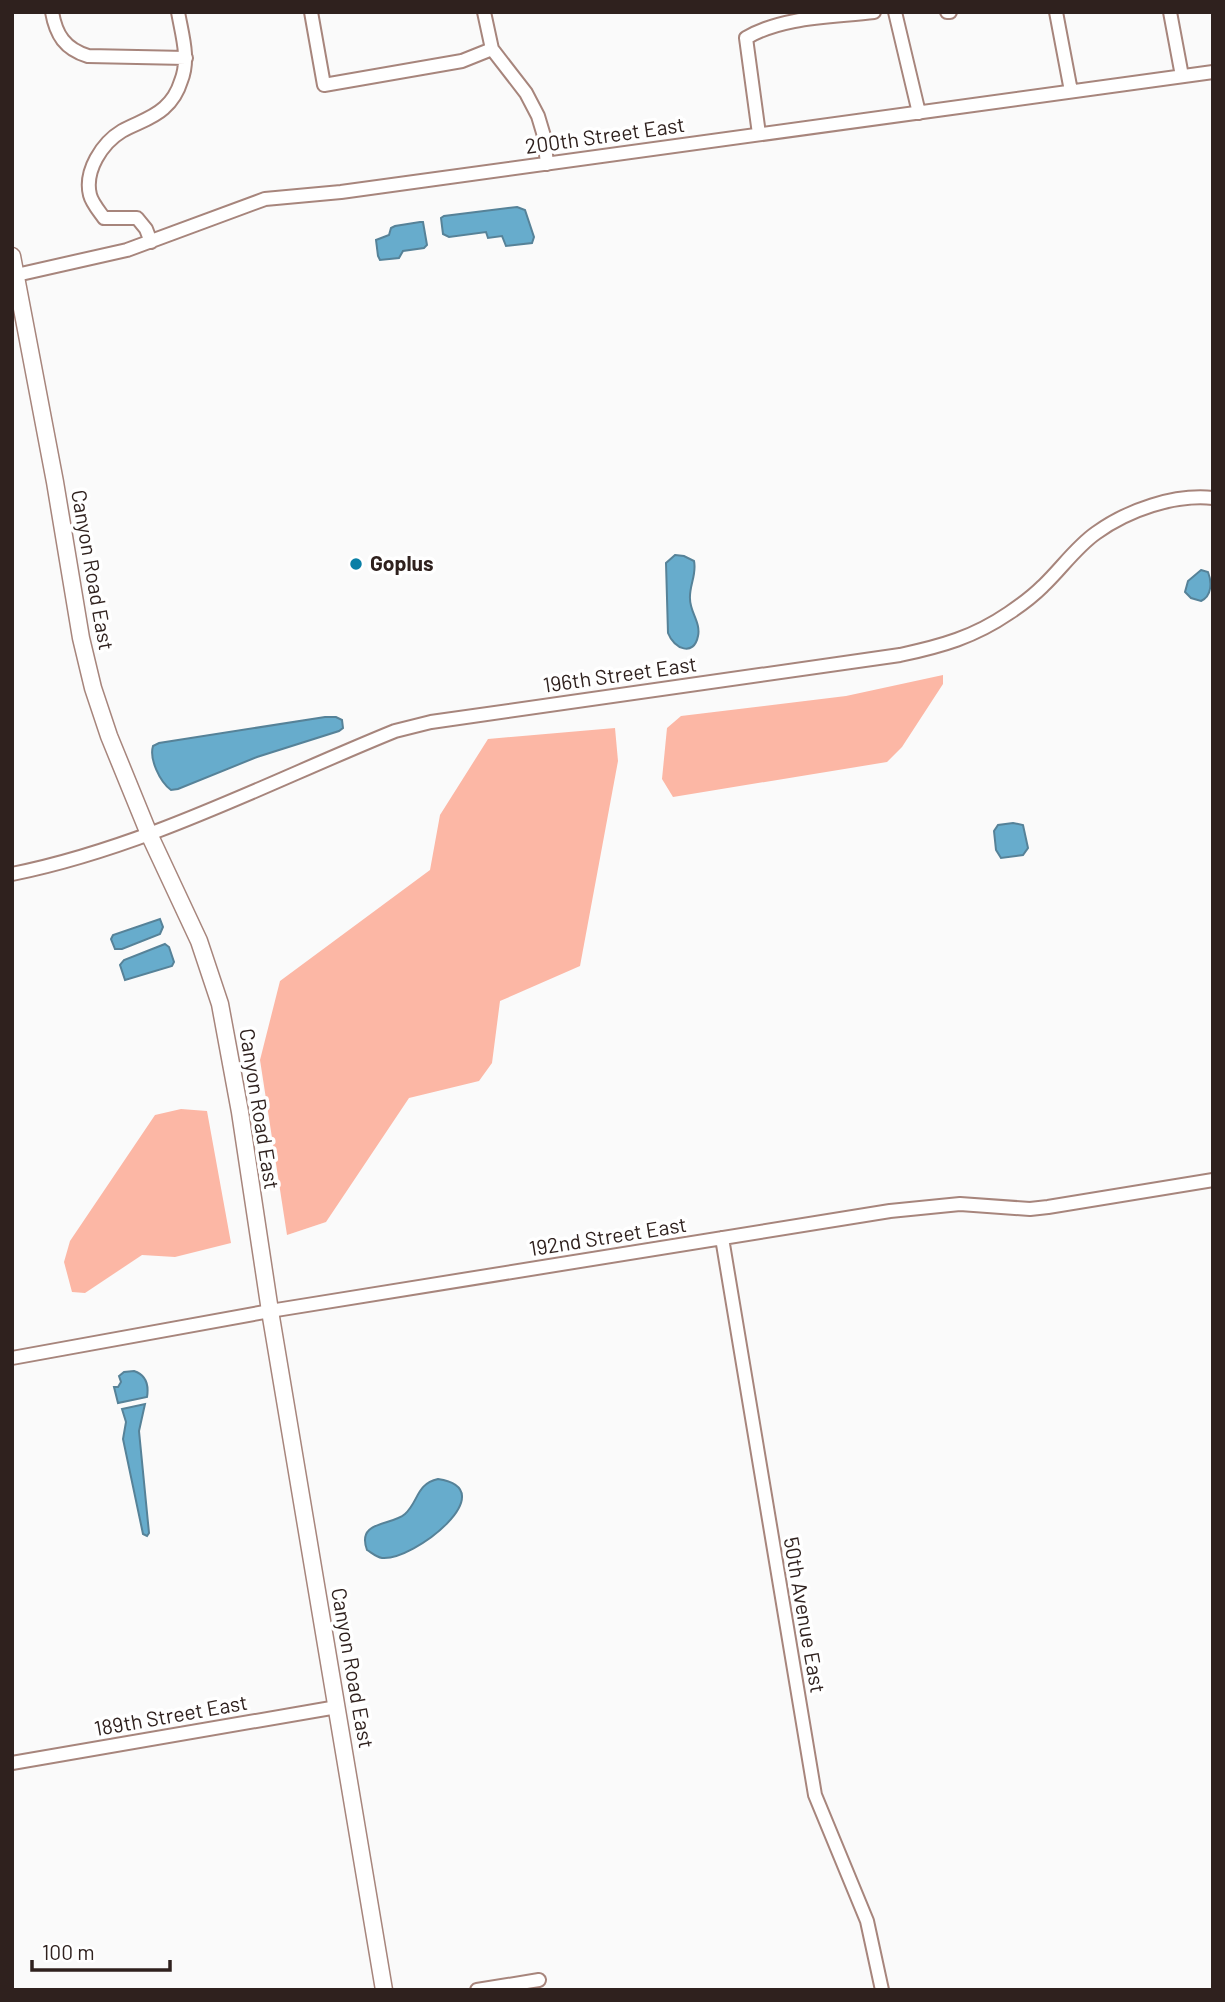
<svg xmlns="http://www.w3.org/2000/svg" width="1225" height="2002" font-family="Barlow,sans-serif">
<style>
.forest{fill:#fcb7a5}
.water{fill:#67accc;stroke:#568298;stroke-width:2}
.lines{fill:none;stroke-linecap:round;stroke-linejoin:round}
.minor-casing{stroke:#a7857c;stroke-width:16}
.major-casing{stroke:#a7857c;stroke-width:19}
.minor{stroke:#fff;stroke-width:12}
.major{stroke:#fff;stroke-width:16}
.poi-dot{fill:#097fa6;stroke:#fff;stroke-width:2.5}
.labels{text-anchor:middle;stroke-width:7;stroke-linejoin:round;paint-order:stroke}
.street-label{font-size:21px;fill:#2f211e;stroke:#fff}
.poi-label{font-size:21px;font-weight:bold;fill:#2f211e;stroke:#fff;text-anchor:start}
</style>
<rect width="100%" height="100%" fill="#fafafa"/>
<path class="forest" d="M943 675V684L902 747 887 762 673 797 662 779 667 728 681 716 846 696Z
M615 728 618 761 580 966 500 1001 492 1063 479 1081 409 1098 326 1222 287 1235 260 1060 280 981 430 870 440 815 488 739Z
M181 1109 207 1111 231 1243 175 1257 142 1255 85 1293 72 1292 64 1262 70 1241 155 1115Z"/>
<path class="water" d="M517 207 525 210 534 237 532 243 506 246 502 236 488 238 486 232 449 237 443 234 441 218 444 216Z
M420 222H423L427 245 424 248 403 251 399 258 380 260 378 256 376 240 389 235 391 228 395 226Z
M675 555 684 556 694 561C697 574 689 586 690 599 690 612 701 623 698 636 694 657 674 649 668 633L666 563Z
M1201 570 1208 572C1212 582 1212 596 1201 601L1191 598 1185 592 1188 581Z
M325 717H336L342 720 343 728 339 731 257 757 178 789 171 790C160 782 149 759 153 746L159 743Z
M1013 823 1023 825 1028 848 1023 855 1001 858 996 850 994 831 998 825Z
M160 919 163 927 160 934 122 949H115L111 939 113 935Z
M165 944 169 947 174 962 172 966 125 980 120 965 124 960Z
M134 1371C146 1375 149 1385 147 1397L118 1403 114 1387H118L121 1382 119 1376 124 1372Z
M145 1404 139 1431 149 1533 147 1536 143 1534 123 1439 126 1422 122 1409Z
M438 1479C505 1489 414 1561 382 1558 376 1557 372 1553 367 1550 356 1520 392 1526 405 1514 419 1501 416 1484 438 1479Z"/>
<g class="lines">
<g class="minor-casing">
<path id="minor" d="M52 12C56 35 65 49 88 56L186 58
M311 12 324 85 462 61 492 49
M484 12 492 49 526 93 538 116 544 136 547 164
M895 12 919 113
M947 12H950
M1056 12 1071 91
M1170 12 1182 76
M759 134 746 38C783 16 833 17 874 12
M151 242 146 229 137 218H104C99 211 92 203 90 195 84 171 102 143 122 131 136 123 152 119 164 108 172 101 178 91 181 81 190 59 182 35 178 12
M12 276 127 250 265 199 341 192 1213 72
M12 874C146 847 269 782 395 731L431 722 900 655C942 646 974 637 1009 613 1021 605 1033 596 1043 586 1061 569 1076 547 1096 533 1128 510 1174 494 1213 498
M722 1238 815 1795 867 1921 882 1990
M12 1358 270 1311 890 1211 960 1204 1030 1209 1048 1207 1213 1180
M12 1763 337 1707
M477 1990 539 1980"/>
</g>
<g class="major-casing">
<path id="major" d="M12 256 55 482 81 638 93 688 109 736 149 834 199 941 220 1004 240 1112 270 1311 384 1990"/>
</g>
<use href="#minor" class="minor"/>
<use href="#major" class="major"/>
</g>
<circle class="poi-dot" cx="356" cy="564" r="7"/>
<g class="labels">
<g class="street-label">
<text transform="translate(605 136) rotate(-8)" y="7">200th Street East</text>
<text transform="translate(92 570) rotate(80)" y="7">Canyon Road East</text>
<text transform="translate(620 675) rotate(-8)" y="7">196th Street East</text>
<text transform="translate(259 1109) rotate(81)" y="7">Canyon Road East</text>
<text transform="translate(608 1237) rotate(-9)" y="7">192nd Street East</text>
<text transform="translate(804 1615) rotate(80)" y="7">50th Avenue East</text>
<text transform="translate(352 1668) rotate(80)" y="7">Canyon Road East</text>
<text transform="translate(171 1716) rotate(-10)" y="7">189th Street East</text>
</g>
<g class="poi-label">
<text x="370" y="571">Goplus</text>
</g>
</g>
<rect width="1225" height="2002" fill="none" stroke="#2f211e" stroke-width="28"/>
<path d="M32 1960v10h138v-10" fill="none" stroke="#2f211e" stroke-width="3.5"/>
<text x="42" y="1960" font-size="21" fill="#2f211e" stroke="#ffffff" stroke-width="5" paint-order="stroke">100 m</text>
</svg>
